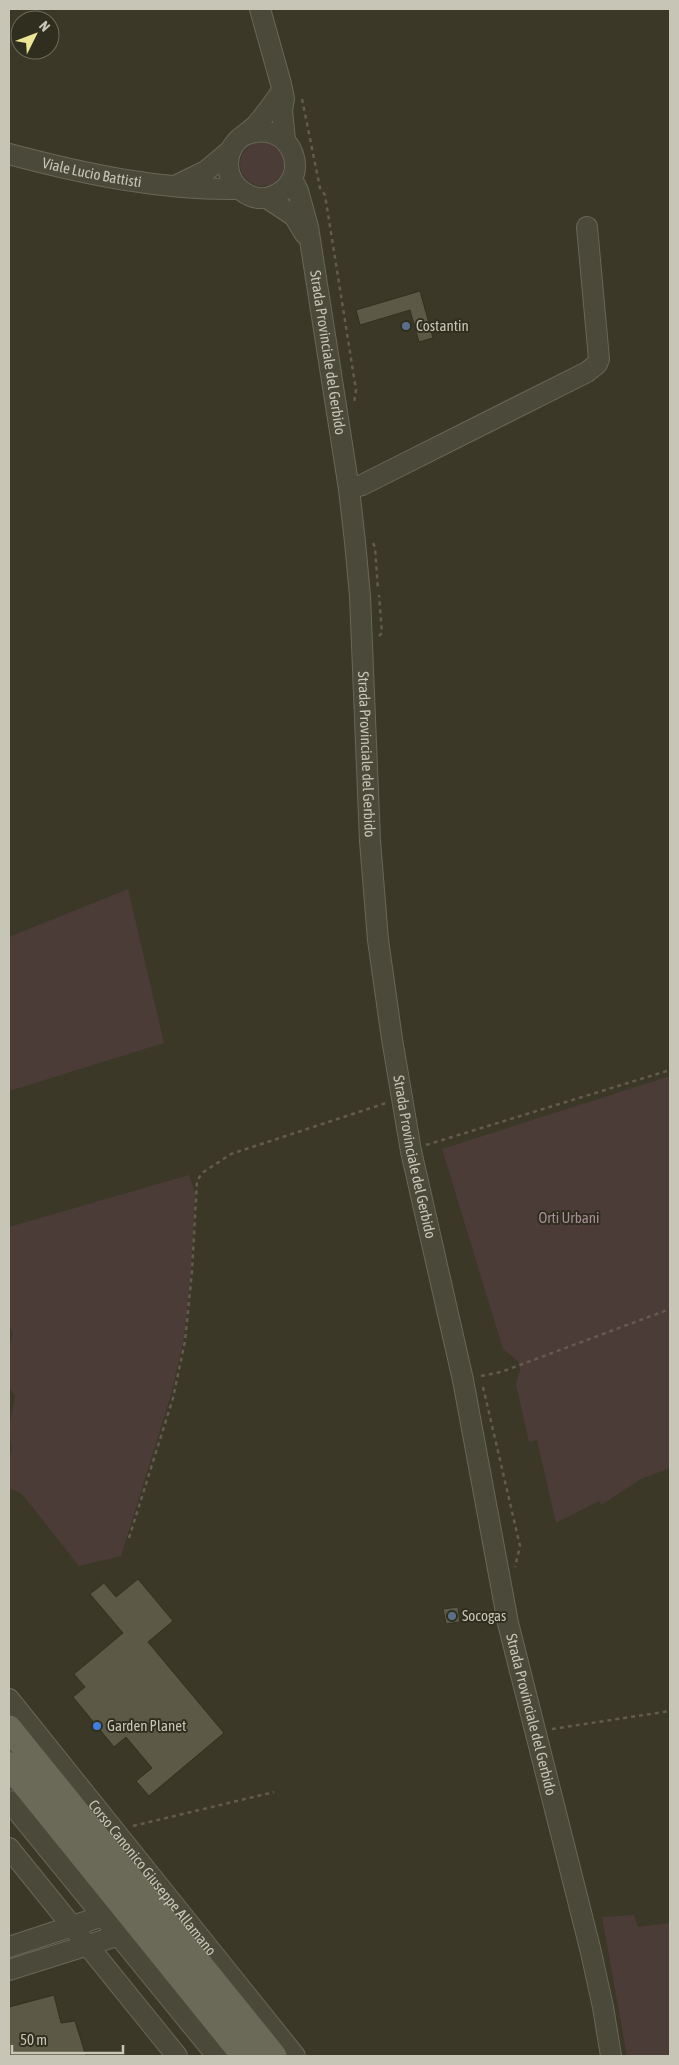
<svg xmlns="http://www.w3.org/2000/svg" width="679" height="2065" font-family="'Asap Condensed',sans-serif">
<style>
.green{fill:#4c3c38}
.building{fill:#5c5a46;stroke:#323021}
.lines{fill:none;stroke-linecap:round;stroke-linejoin:round}
.minor-casing{stroke:#696758;stroke-width:22}
.major-casing{stroke:#575546;stroke-width:27}
.path{stroke:#645a51;stroke-width:2.5;stroke-dasharray:4 4;stroke-linecap:butt}
.minor{stroke:#4b493a;stroke-width:20}
.major{stroke:#6b6958;stroke-width:25}
.service-dot{fill:#5c6f8a;stroke:#302e1f;stroke-width:2}
.shop-dot{fill:#3f7fe0;stroke:#302e1f;stroke-width:2}
.labels{text-anchor:middle;stroke-width:4;stroke-linejoin:round;paint-order:stroke}
.street-label{font-size:15px;fill:#c6c5b6;stroke:#302e1f}
.poi-label{font-size:15px;fill:#c6c5b6;stroke:#302e1f;text-anchor:start}
.park-label{font-size:15px;fill:#aa8d9a;stroke:#302e1f}
</style>
<rect width="100%" height="100%" fill="#3b3827"/>
<path class="green" d="M240 164a22 22 0 1 1 44 0a22 22 0 1 1-44 0Z
M128 889 164 1043 9 1091V937Z
M670 1076V1468L641 1479 601 1505 599 1501 556 1523 537 1440 529 1442 516 1384 520 1370 519 1362 503 1349 442 1149Z
M189 1175 195 1192 191 1269 184 1338 170 1398 121 1556 79 1566 22 1494 9 1488V1461L12 1448 9 1430 15 1396 9 1387V1348L13 1334 9 1325V1227Z
M634 1915 638 1927 670 1923V2056H627L602 1917Z"/>
<path class="building" d="M420 291 433 338 419 342 410 310 360 325 356 310Z
M138 1579 173 1621 148 1642 224 1733 149 1796 136 1781 152 1768 126 1737 114 1747 73 1697 85 1687 74 1674 123 1633 90 1594 104 1583 116 1597Z
M458 1607 460 1622 446 1624 443 1609Z
M54 1995 61 2023 75 2021 86 2056H9V2007Z"/>
<g class="lines">
<g class="minor-casing">
<g id="minor">
<path d="M260 9 281 84 284 99 282 110 285 140"/>
<path d="M245 135C293 116 316 182 270 197 260 200 250 197 242 191 226 180 223 156 237 141 243 135 251 131 257 124 266 114 274 102 282 91"/>
<path id="s1" d="M9 154C84 174 159 190 238 189"/>
<path id="s2" d="M292 179 298 191 308 227 349 489 355 542 360 596 370 841 378 940 392 1039 411 1151 463 1380 508 1623 590 1948 603 2007 611 2056"/>
<path d="M177 185 206 171 231 150"/>
<path d="M267 198 294 216 305 234"/>
<path d="M349 489 362 485 587 372 597 364 599 359 587 227"/>
<path id="s3" d="M9 1699 295 2056"/>
<path d="M9 1801 217 2056"/>
<path d="M9 1848 177 2056"/>
<path d="M9 1947 103 1916"/>
<path d="M9 1970 120 1935"/>
</g>
</g>
<g class="major-casing">
<path id="major" d="M9 1728 274 2056
M9 1765 244 2056"/>
</g>
<path class="path" d="M302 99 320 188 325 195 356 390 354 403
M373 543 375 547 378 590
M379 636 382 633 379 595
M426 1145 670 1070
M481 1376 501 1372 670 1309
M483 1387 520 1546 515 1567
M129 1538 173 1398 185 1341 192 1271 197 1181 202 1173 231 1154 386 1103
M552 1729 670 1711
M133 1826 274 1792"/>
<use href="#minor" class="minor"/>
<use href="#major" class="major"/>
</g>
<g class="service-dot">
<circle cx="406" cy="326" r="5"/>
<circle cx="452" cy="1616" r="5"/>
</g>
<circle class="shop-dot" cx="97" cy="1726" r="5"/>
<g class="labels">
<g class="street-label">
<text dy="5" stroke="none"><textPath href="#s1" startOffset="85">Viale Lucio Battisti</textPath></text>
<text dy="5" stroke="none"><textPath href="#s2" startOffset="178">Strada Provinciale del Gerbido</textPath></text>
<text dy="5" stroke="none"><textPath href="#s2" startOffset="582">Strada Provinciale del Gerbido</textPath></text>
<text dy="5" stroke="none"><textPath href="#s2" startOffset="988">Strada Provinciale del Gerbido</textPath></text>
<text dy="5" stroke="none"><textPath href="#s2" startOffset="1558">Strada Provinciale del Gerbido</textPath></text>
<text dy="5" stroke="none"><textPath href="#s3" startOffset="229">Corso Canonico Giuseppe Allamano</textPath></text>
</g>
<g class="poi-label">
<text x="416" y="331">Costantin</text>
<text x="462" y="1621">Socogas</text>
<text x="107" y="1731">Garden Planet</text>
</g>
<g class="park-label">
<text x="569" y="1223">Orti Urbani</text>
</g>
</g>
<rect width="679" height="2065" fill="none" stroke="#c6c5b6" stroke-width="20"/>
<g transform="translate(35 35) rotate(48)"><circle r="24" fill="#302e1f" stroke="#6c6a5b"/>
<path d="M0-4L9 19L0 12L-9 19Z" fill="#ece595"/>
<text y="-8" font-size="14" font-weight="bold" text-anchor="middle" fill="#c6c5b6">N</text>
</g>
<path d="M12 2045v8h111v-8" fill="none" stroke="#c6c5b6" stroke-width="2.5"/>
<text x="20" y="2045" font-size="15" fill="#c6c5b6" stroke="#302e1f" stroke-width="4" paint-order="stroke">50 m</text>
</svg>
